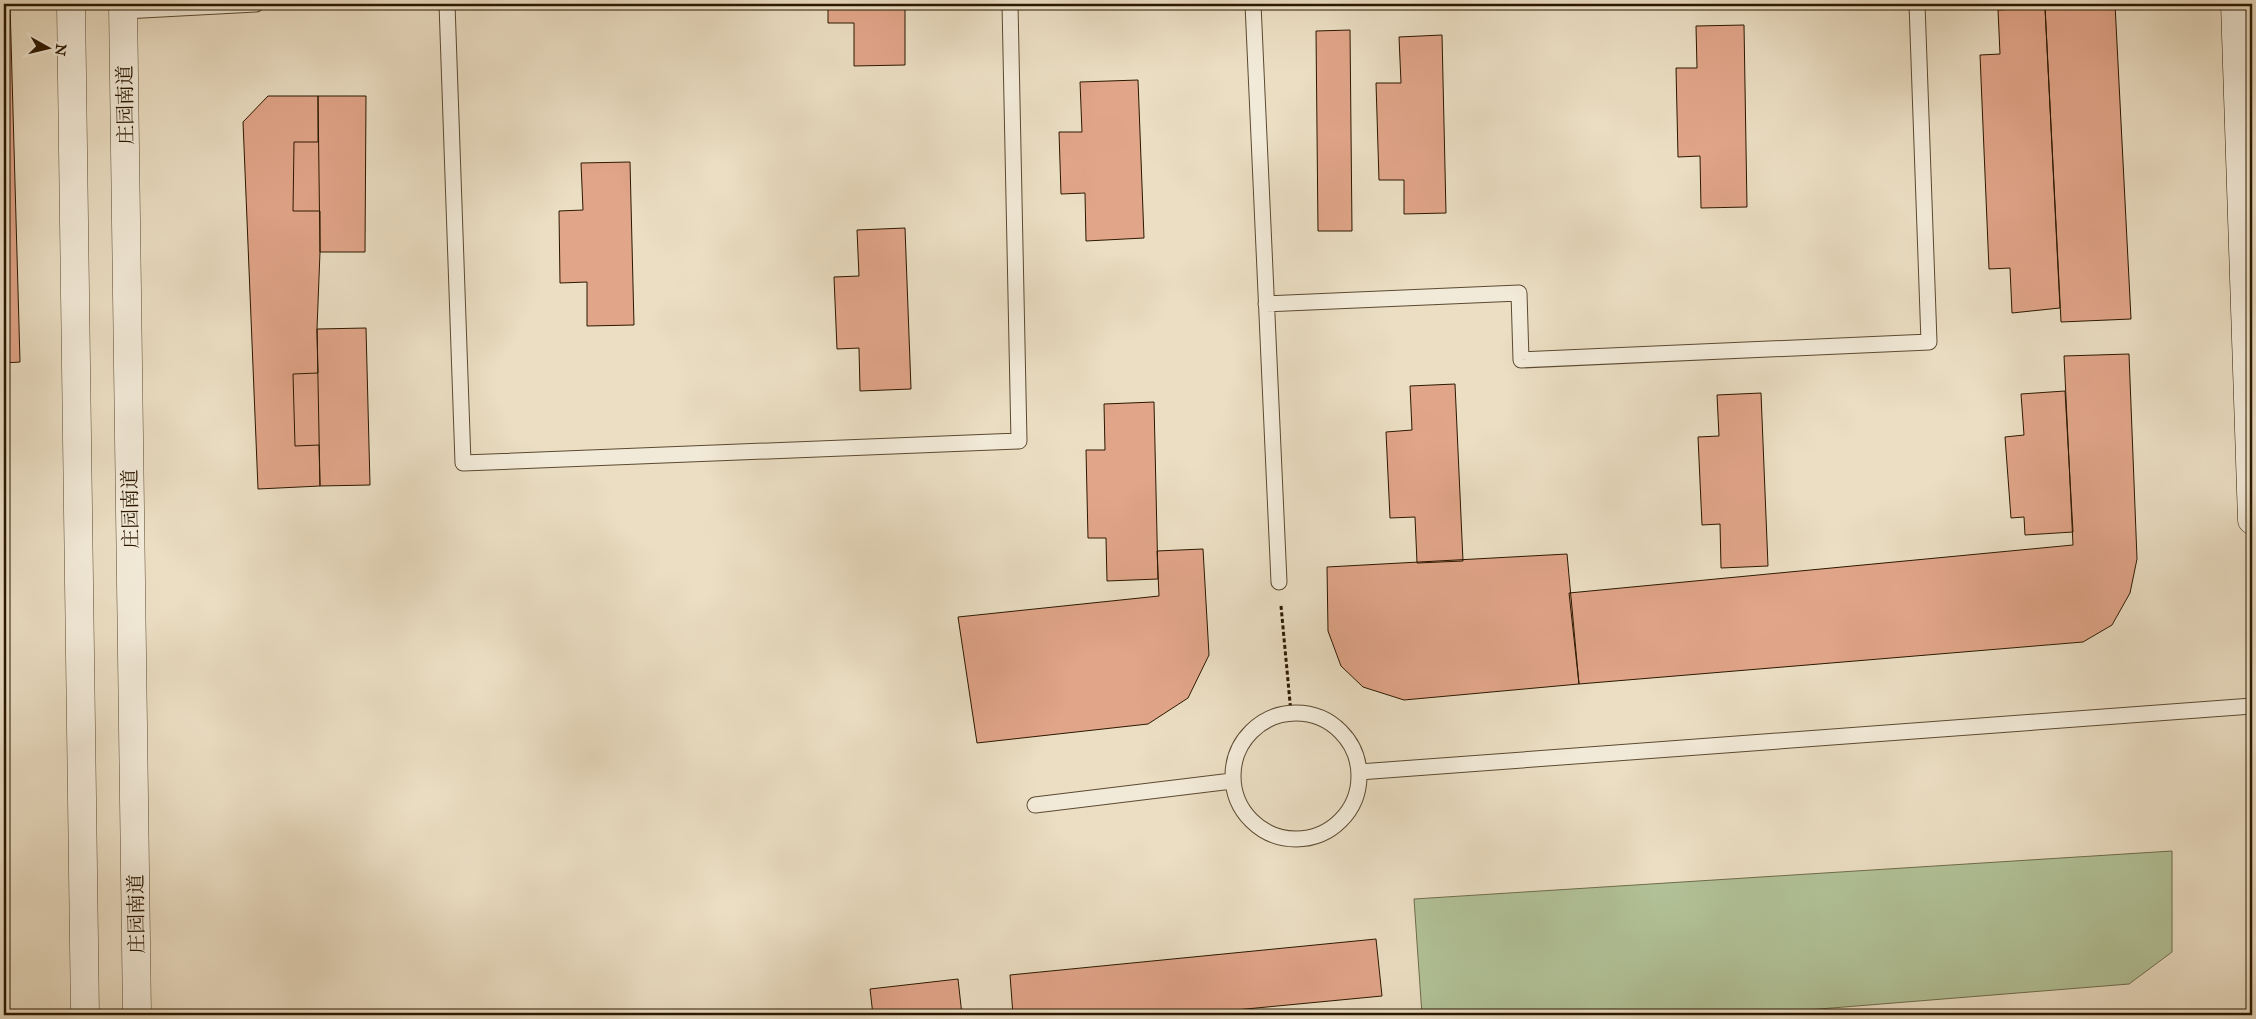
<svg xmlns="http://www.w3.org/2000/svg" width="2256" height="1019" font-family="'IM FELL Great Primer','Noto Serif SC',serif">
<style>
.green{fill:#b2c298;stroke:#6e6d4c}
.building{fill:#e1a589;stroke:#2b1800}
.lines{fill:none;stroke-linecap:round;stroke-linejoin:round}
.service-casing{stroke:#5b4a31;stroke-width:17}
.tertiary-casing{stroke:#5b4a31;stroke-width:29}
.secondary-casing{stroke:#2b1800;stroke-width:29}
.path{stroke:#2b1800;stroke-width:3;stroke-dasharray:4 2.5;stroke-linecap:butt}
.service{stroke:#f2ead8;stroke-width:15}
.tertiary{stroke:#f2ead8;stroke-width:28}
.secondary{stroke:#f2ead8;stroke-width:28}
.labels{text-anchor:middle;stroke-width:5;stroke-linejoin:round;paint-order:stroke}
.street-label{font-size:20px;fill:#2b1800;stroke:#f2ead8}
</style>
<rect width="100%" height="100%" fill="#ebdec3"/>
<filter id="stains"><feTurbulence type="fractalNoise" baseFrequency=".004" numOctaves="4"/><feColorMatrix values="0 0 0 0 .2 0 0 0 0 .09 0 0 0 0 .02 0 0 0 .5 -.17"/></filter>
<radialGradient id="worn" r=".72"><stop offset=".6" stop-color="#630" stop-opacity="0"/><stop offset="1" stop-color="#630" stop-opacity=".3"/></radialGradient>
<path class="green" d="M2172 851V952L2129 984 1745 1015H1422L1414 899Z"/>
<path class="building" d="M4 4H10L20 362 4 363Z
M828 4H905V65L854 66V23H828Z
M2115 4 2131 319 2061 322 2045 7Z
M2045 7 2060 308 2012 313 2010 268 1989 269 1980 55 2000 54 1998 10Z
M1744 25 1747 207 1701 208 1700 156 1678 157 1676 68H1697L1696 26Z
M1350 30 1352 231H1318L1316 31Z
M1442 35 1446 213 1404 214V180H1379L1376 83H1401L1399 37Z
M1138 80 1144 238 1086 241 1085 193 1061 194 1059 132H1082L1080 82Z
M268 96H318L320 252 317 329 320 486 258 489 243 122Z
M318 96H366L365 252H320V211H293L294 142H318Z
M630 162 634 325 587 326V282L560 283 559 211 583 210 581 163Z
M905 228 911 389 860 391 859 348 837 349 834 277 859 276 857 230Z
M366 328 370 485 320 486 319 445 295 446 293 374 318 373 317 329Z
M2129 354 2137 559 2130 593 2112 625 2083 642 1579 684 1569 593 2073 545 2064 356Z
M1455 384 1463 561 1417 563 1415 517 1390 518 1386 432 1412 430 1410 386Z
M2065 391 2073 532 2025 535 2024 517 2011 518 2005 437 2024 435 2021 394Z
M1761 393 1768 566 1721 568 1720 524 1702 525 1698 437 1719 436 1717 395Z
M1154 402 1158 579 1107 581 1106 538H1088L1086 450H1105L1104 404Z
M1203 549 1209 655 1188 698 1148 724 977 743 958 617 1159 596 1157 551Z
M1567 554 1579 684 1404 700 1363 687 1341 666 1328 631 1327 567Z
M1376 939 1382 996 1183 1015H1013L1010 975Z
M958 979 962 1015H873L870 989Z"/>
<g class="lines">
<g class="service-casing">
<path id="service" d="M447 4 463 463 1019 441 1010 4
M1253 4 1279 582
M124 11 256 4
M1266 304 1519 293 1521 360 1929 342 1917 4
M1233 776a63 63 0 1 1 126 0a63 63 0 1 1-126 0Z
M1359 772 2252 706
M1035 805 1232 781"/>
</g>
<g class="tertiary-casing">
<path id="tertiary" d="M71 4 85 1015
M123 4 137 1015"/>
</g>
<g class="secondary-casing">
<path id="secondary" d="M2235 4 2252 520"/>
</g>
<path class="path" d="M1281 606 1291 713"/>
<use href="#service" class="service"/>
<use href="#tertiary" class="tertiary"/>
<use href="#secondary" class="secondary"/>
</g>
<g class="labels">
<g class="street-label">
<text transform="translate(125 105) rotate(-91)" y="7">庄园南道</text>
<text transform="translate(130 509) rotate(-91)" y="7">庄园南道</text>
<text transform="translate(136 914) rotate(-91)" y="7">庄园南道</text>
</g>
</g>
<rect width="2256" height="1019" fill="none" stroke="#ebdec3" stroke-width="20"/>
<rect x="5" y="5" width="2246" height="1009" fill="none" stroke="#2b1800" stroke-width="2.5"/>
<rect x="10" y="10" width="2236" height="999" fill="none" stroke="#2b1800"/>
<g transform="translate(48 48) rotate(98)" stroke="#f2ead8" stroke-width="4" paint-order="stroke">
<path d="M0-4L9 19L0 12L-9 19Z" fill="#2b1800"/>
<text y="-8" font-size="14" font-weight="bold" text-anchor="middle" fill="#2b1800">N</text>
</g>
<rect width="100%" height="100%" filter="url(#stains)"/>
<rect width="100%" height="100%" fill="url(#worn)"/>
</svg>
